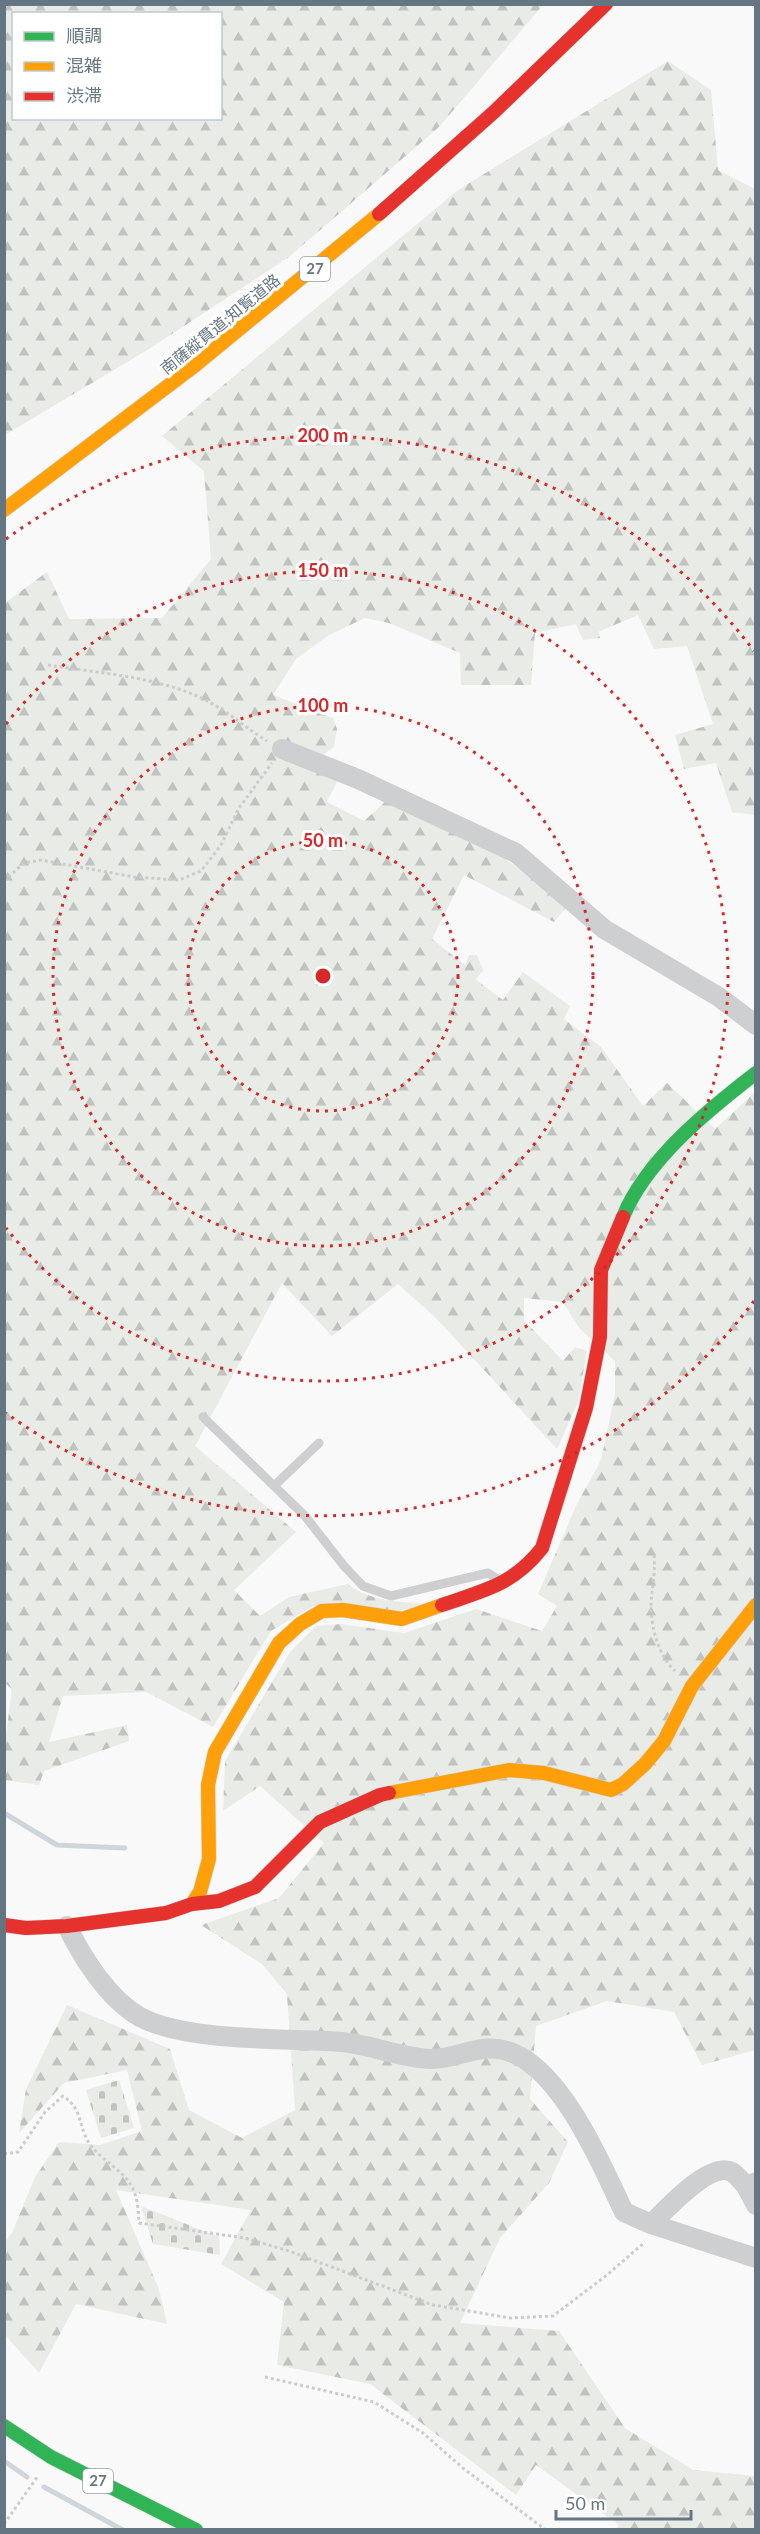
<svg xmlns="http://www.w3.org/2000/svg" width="760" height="2534" font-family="Lato,'Noto Sans JP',sans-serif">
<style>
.forest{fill:url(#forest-firs);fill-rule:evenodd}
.cemetery{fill:url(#cemetery-stones)}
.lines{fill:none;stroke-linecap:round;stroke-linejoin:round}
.stream{stroke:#ced6d9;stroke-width:5}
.fast-casing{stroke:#d5d6d7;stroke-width:15}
.slow-casing{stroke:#d5d6d7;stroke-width:15}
.jam-casing{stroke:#d5d6d7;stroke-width:15}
.path{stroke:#cbcccd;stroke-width:3;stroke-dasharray:3 3;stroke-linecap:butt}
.lane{stroke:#cecfd0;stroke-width:9}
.street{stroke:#cecfd0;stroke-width:20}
.fast{stroke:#30b455;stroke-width:14}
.slow{stroke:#ff9f0a;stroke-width:14}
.jam{stroke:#e5322d;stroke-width:14}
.ring{fill:none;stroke:#d62828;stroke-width:3;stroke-dasharray:3 6}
.labels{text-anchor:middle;stroke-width:6;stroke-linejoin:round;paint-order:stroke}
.shield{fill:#fff;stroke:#939fa8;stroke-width:1.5}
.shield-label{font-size:15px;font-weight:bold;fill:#657683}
.street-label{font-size:16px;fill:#657683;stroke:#fff}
.centre{fill:#d62828;stroke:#fff;stroke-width:3}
.ring-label{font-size:18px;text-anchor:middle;font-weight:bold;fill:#d62828;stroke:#fff;stroke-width:6;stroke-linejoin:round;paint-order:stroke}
</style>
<defs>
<pattern id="forest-firs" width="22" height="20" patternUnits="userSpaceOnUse" patternTransform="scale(1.5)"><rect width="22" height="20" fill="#e8ebe6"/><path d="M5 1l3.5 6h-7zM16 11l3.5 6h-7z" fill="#c0c3c0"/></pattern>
<pattern id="cemetery-stones" width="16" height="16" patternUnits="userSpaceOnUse" patternTransform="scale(1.5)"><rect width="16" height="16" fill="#e8ebe6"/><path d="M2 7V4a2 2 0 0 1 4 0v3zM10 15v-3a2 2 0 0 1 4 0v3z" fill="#c0c3c0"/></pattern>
</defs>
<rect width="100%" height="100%" fill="#f9f9f9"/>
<path class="forest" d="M4 5 5 4 543 5 439 127 289 257 149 349 5 435ZM14 14H220V118H14Z
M668 61 711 90 718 170 755 189V815L732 812 716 763 684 769 675 735 713 724 687 646 654 649 638 615 598 632 600 638 583 640 576 624 535 633 531 685H461L460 653 389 623 365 618 329 635 296 659 273 695 333 718 337 729 334 747 323 755 280 742 338 779 327 802 364 821 389 798 487 846 568 905 554 922 464 875 432 939 465 965 469 955H477L483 970 476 980 503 1000 523 972 570 1006 564 1019 601 1047 643 1106 667 1083 715 1129 755 1092V2050L702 2065 674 2012 607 2001 536 2026 530 2099 568 2142 549 2183 500 2238 460 2323 559 2331 625 2428 693 2470 755 2476V2529H616L619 2525 536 2465 516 2495 370 2384 277 2365 284 2302 221 2264 251 2210 116 2190 159 2289 167 2324 76 2304 39 2373 5 2335V2242L12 2233 35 2177 59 2142 100 2145 142 2131 127 2070 64 2083 19 2133 26 2089 67 2005 170 2049 189 2110 242 2138 295 2110 287 1994 262 1964 201 1925 279 1898 324 1843 260 1786 223 1811 225 1761 290 1652 316 1626 341 1624 404 1633 476 1609 542 1631 557 1606 538 1594 576 1506 601 1460 615 1394V1361L579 1328 563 1302 524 1298V1320L563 1361 575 1347 587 1351 578 1402 557 1449 436 1318 398 1284 332 1336 282 1283 195 1446 296 1532 234 1590 260 1616 289 1597 348 1584C372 1602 395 1601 425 1604L400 1611 313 1606 271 1631 213 1727 146 1692 63 1696 49 1742 127 1725 129 1741 44 1771 39 1785 5 1780V1743L12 1689 5 1683V603L47 572 69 619 162 618 211 559 204 471 162 436 458 190Z"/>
<path class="cemetery" d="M119 2080 134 2128 101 2138 86 2090Z
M141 2206 219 2237 220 2255 153 2244Z"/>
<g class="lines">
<path class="stream" d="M4 1813 57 1845 125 1848
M4 2461 27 2477
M44 2487 123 2530"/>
<g class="fast-casing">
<path id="fast" d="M623 1217C646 1160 708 1110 756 1073
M4 2426 51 2457 196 2530"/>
</g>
<g class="slow-casing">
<path id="slow" d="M4 510 193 367 379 214
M389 1793 509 1770 544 1773 611 1790 623 1784 645 1764 664 1741 692 1686 756 1605
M192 1904 200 1892 209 1859 208 1785 215 1752 279 1643 300 1624 322 1611 343 1610 402 1619 442 1605"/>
</g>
<g class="jam-casing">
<path id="jam" d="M379 214 494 112 606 4
M442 1605C485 1590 513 1585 542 1548L586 1408 600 1337 601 1270 623 1217
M4 1925 26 1928 67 1926 166 1913 192 1904 219 1901 255 1887 320 1822 380 1795 389 1793"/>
</g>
<path class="path" d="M48 665C97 673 151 676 197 696 223 707 244 727 267 741
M4 881 24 863 41 860 134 877 179 880 201 871 221 845 239 808 272 763
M654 1555C656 1575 651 1589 651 1607 652 1630 658 1655 675 1671
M4 2154 18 2152 45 2112 63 2096C83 2109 78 2126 89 2143 100 2159 119 2168 129 2182 138 2195 138 2208 139 2223L245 2238 289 2251 433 2305 510 2318 553 2316 607 2275 645 2242
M265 2377 374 2402 423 2433 464 2469 546 2530
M4 2524 38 2476"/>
<path class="lane" d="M203 1417 305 1516 344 1566 363 1586 391 1596 488 1573 499 1580
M274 1486 319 1443"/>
<path class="street" d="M282 749 358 779 516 853 604 929 719 997 756 1025
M67 1926C82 1957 108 1999 140 2017 186 2042 288 2038 342 2042 372 2045 401 2058 431 2059 462 2059 483 2039 515 2054 564 2076 602 2165 624 2212L651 2224 756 2258
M746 2186 756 2205
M651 2224C666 2210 710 2160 732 2172 737 2175 742 2182 746 2186L756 2182"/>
<use href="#fast" class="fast"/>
<use href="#slow" class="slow"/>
<use href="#jam" class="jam"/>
</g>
<g class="ring">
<circle cx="323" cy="976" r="135"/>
<circle cx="323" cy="976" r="270"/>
<path d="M6 724A405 405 0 1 1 6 1228"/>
<path d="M754 1301A540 540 0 0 1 6 1413M6 539A540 540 0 0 1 754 651"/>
</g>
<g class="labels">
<g class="shield">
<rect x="300" y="257" width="30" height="24" rx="4.5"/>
<rect x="83" y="2469" width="30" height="24" rx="4.5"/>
</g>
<g class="shield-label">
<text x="315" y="274">27</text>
<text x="98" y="2486">27</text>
</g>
<g class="street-label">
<text transform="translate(220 324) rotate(-39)" y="6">南薩縦貫道;知覧道路</text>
</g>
</g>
<circle cx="323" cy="976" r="9" class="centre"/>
<g class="ring-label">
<text x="323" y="442">200 m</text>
<text x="323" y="577">150 m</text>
<text x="323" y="712">100 m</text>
<text x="323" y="847">50 m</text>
</g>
<rect width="760" height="2534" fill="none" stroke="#657683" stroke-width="12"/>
<rect x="12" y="12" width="210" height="108" fill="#ffffff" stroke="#c1c8cd" stroke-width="1.5"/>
<rect x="24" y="32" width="30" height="9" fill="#30b455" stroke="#c1c8cd" stroke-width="1.5"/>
<text x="66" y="42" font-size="18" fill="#657683">順調</text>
<rect x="24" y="62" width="30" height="9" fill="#ff9f0a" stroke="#c1c8cd" stroke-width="1.5"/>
<text x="66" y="72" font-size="18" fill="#657683">混雑</text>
<rect x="24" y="92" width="30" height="9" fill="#e5322d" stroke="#c1c8cd" stroke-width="1.5"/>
<text x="66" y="102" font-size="18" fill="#657683">渋滞</text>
<path d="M556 2510v9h135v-9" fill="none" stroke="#657683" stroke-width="3"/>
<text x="565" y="2510" font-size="18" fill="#657683" stroke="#ffffff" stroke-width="4.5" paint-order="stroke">50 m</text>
</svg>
